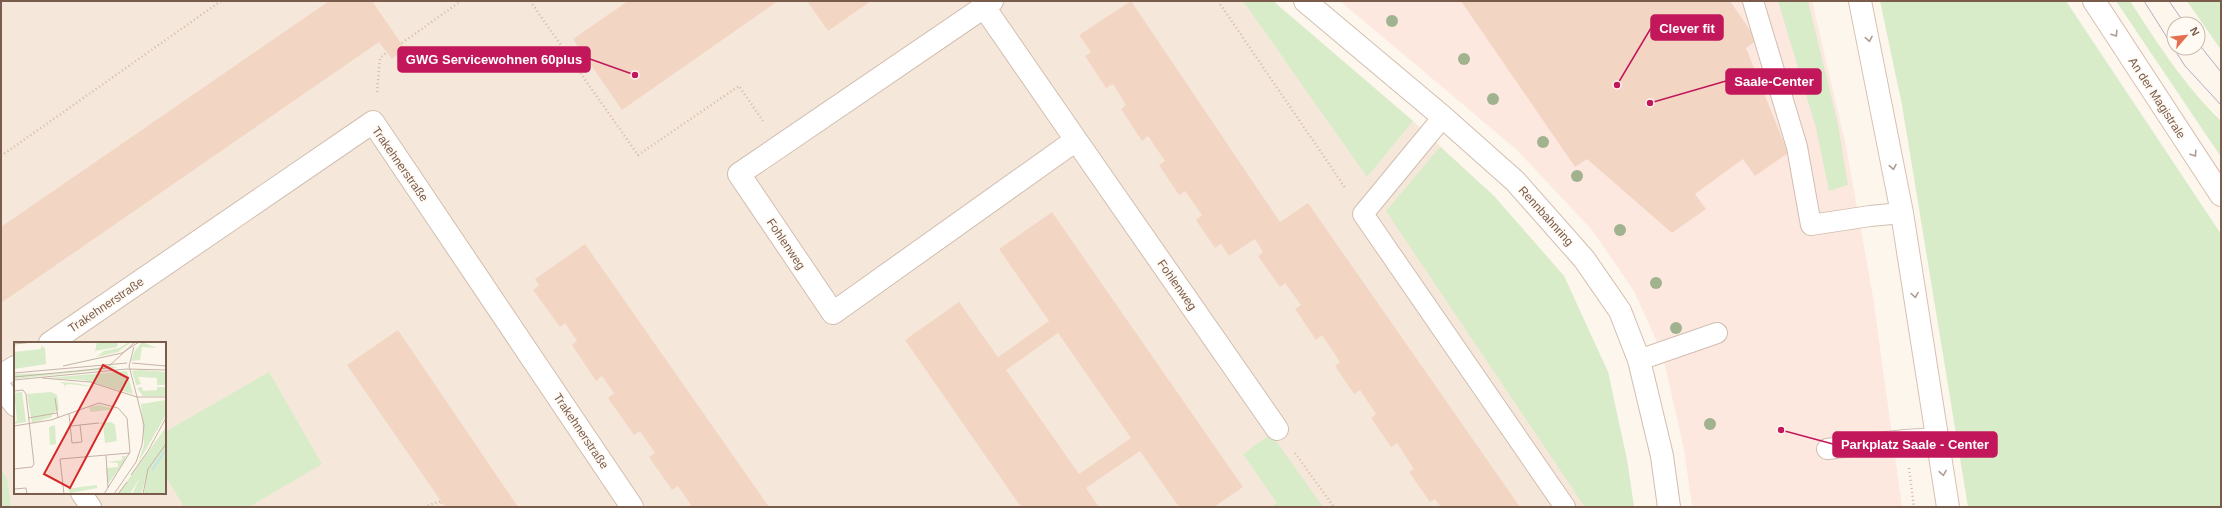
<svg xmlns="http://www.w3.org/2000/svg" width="2222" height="508" font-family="Arial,sans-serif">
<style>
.residential{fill:#f5e8da;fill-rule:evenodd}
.commercial{fill:#fde8e0}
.green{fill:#d8ecc9}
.building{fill:#f3d5c3;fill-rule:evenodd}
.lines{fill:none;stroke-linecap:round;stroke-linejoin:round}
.lane-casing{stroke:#d1beb0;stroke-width:22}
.street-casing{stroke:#d1beb0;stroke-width:24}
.secondary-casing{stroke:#d6c0b0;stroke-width:24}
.path{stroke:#d9b8a5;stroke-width:2.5;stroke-dasharray:1 3;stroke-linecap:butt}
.lane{stroke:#fff;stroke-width:20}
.street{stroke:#fff;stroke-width:22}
.secondary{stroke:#fff;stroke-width:22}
.tram{stroke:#b9a8c9;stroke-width:1}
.tree{fill:#a0b28e}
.oneway{stroke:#af9d94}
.labels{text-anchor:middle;stroke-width:3.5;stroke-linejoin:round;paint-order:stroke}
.street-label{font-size:12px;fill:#7a5c4d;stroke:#fffaf3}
.inset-river{fill:none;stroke:#bfe3e8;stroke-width:2}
.inset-road{fill:none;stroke:#c5b3a7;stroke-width:1}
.view{fill:#d62828;fill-opacity:0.15;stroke:#d62828;stroke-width:2}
.inset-edge{fill:none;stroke:#7a5c4d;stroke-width:2}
.leader{fill:none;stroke:#c2185b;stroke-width:1.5}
.callout-dot{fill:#c2185b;stroke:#fffaf3;stroke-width:1.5}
.callout{fill:#c2185b;stroke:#c2185b;stroke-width:1.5}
.callout-label{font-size:13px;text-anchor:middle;font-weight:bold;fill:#fff}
</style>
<rect width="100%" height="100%" fill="#fdf6ec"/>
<path class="residential" d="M1 1H1273L1413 121 1494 196 1564 276 1608 372 1627 460 1634 507H1ZM15 343H165V493H15Z"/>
<path class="commercial" d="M1340 1H1812L1846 146 1873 297 1902 507H1692L1684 449 1662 353 1634 291 1592 230 1517 150Z"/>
<path class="green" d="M1243 1H1273L1413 121 1367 177Z
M1778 1H1808L1838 124 1848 185 1829 191 1816 128Z
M1880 1H2066L2221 234V507H1968L1902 105Z
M2116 1H2130C2158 44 2184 85 2221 121V157Z
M2187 1H2221V50Z
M1440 147 1494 196 1564 276 1608 372 1627 460 1634 507H1585L1386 211Z
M269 372 322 464 249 507H184L165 475V432Z
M1271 434 1323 507H1271L1277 503 1243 454Z
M1 469 7 478 11 507H1Z"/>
<path class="building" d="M329 1H372L405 49 392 59 379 42 1 303V227Z
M628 1H778L622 110 573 39Z
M807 1H871L828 31Z
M1131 1 1280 222 1308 203 1520 507H1441L1435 499 1430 502 1409 472 1414 469 1397 443 1391 447 1371 418 1376 414 1360 390 1354 394 1335 366 1340 362 1322 335 1316 340 1295 309 1301 305 1285 283 1280 287 1258 256 1263 252 1255 239 1229 256 1221 244 1215 248 1196 220 1202 215 1185 191 1179 195 1159 165 1165 161 1148 136 1142 141 1121 109 1126 105 1113 84 1106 88 1085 56 1091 52 1079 35Z
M1461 1H1730L1757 40 1746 48 1788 153 1755 176 1743 159 1695 194 1706 209 1672 233 1587 159 1575 167Z
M1052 212 1243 487 1214 507H1179L1140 451 1086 488 1099 507H1021L905 340 959 302 998 357 1049 321 999 249ZM1058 333 1131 438 1079 474 1006 370Z
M585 244 769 507H688L691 505 678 486 672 490 649 457 655 453 640 431 634 435 608 398 614 393 602 376 596 381 572 345 577 341 565 323 560 327 533 290 539 285 535 279Z
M398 330 518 507H445L347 365Z"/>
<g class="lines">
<g class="lane-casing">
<path id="lane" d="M1753 1 1797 147 1811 225 1870 216 1902 213
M1443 117 1363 214 1565 507
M1639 360 1717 333
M1 388 15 406
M1827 449 1905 440 1937 438
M81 493 91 507"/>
</g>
<g class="street-casing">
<path id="street" d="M1305 1 1443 117 1515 181 1584 259 1620 311 1639 360 1662 456 1669 507
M984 7 1076 140 833 313 739 174 984 7 992 1
M1076 140 1277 429
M50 343 373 122 632 507
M1 376 15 367"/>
</g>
<g class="secondary-casing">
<path id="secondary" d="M1860 1 1902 213 1948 507
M2094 1 2221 195"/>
</g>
<path class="path" d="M530 1 638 155 739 86 763 121
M1218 1 1346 189
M402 43 461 1
M377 92 380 58 387 52
M1 156 221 1
M1295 453 1334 507
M1909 468 1914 507
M424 507 441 501
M439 507 441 502"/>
<use href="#lane" class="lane"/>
<use href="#street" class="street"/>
<use href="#secondary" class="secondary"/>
<path class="tram" d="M2144 1 2185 66 2221 105
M2169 1 2185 24
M2198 43 2221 72"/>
</g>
<g class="tree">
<circle cx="1392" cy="21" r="6"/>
<circle cx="1464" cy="59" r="6"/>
<circle cx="1493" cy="99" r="6"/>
<circle cx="1543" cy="142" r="6"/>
<circle cx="1577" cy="176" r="6"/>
<circle cx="1620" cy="230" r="6"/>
<circle cx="1656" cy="283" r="6"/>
<circle cx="1676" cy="328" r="6"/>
<circle cx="1710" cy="424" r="6"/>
</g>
<defs><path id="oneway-chevron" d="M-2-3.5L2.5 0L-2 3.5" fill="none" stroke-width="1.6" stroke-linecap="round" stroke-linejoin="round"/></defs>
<g class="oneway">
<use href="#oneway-chevron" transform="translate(2115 34) rotate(57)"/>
<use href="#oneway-chevron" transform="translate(1869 39) rotate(79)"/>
<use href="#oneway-chevron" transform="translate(2194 154) rotate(57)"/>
<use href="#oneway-chevron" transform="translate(1893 167) rotate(79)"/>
<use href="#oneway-chevron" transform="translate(1915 295) rotate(81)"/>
<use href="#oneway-chevron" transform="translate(1943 473) rotate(81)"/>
</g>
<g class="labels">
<g class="street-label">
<text transform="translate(2157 98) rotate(57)" y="4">An der Magistrale</text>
<text transform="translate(400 164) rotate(55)" y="4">Trakehnerstraße</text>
<text transform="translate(1546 216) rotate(48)" y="4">Rennbahnring</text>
<text transform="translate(786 244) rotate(56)" y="4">Fohlenweg</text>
<text transform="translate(1177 285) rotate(55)" y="4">Fohlenweg</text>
<text transform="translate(106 305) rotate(-34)" y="4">Trakehnerstraße</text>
<text transform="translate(581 431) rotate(56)" y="4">Trakehnerstraße</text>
</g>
</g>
<g transform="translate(14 342)">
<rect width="152" height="152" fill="#fdf6ec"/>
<path d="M83 0H104L103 5 81 9ZM115 0H117L104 10 82 15 90 9 105 6ZM128 0 143 6 128 5 126 18 117 19 121 9ZM27 4 31 6 32 22 0 27V10L27 7ZM98 24 103 26 0 37V32L46 31ZM126 28 152 30V43H143V36L128 35H124L127 42 122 43 118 29ZM113 29 119 52 70 38 33 36ZM45 40 61 41 88 46 56 42 51 43V47L50 42ZM128 45 129 49 143 48V45H152V54H129L123 46ZM8 50 12 80 0 82 3 78 0 51ZM37 50 43 53 45 67 38 72V75L18 81 13 52ZM152 58V73L124 121 130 103 127 62ZM85 63 102 67 77 70 75 65ZM97 80 101 83 103 99 91 101 89 83 85 81ZM41 83 42 102 36 103 35 85ZM152 85V152H130L133 132 127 152H118L126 135 116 152H104ZM108 114H112L110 120 94 142 92 126 104 125V121L93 120 108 118ZM83 143V146L56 151 53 145 59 146Z" fill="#d8ecc9"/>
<path class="inset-river" d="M138 128 152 108"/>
<path class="inset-road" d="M0 2 20 0M120 5 115 24 123 55M118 21 152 24M49 24 108 11 125 0M0 31 113 21M0 35 93 26 121 0M28 36 76 40 123 55H152M0 38 113 27 152 28M0 49 9 48 12 52 20 122 18 125 0 127M41 56 44 76M55 72 58 101 68 100 66 83 57 84M14 76 43 71M66 83 85 81M0 84 37 78 85 61 104 66 113 76 116 110 90 152M134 109 152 76M92 113 94 146M117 133 134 109M0 147 12 146 13 152M50 152 46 117 116 111M100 152 122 120 128 103 130 83 123 55M104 152 113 140M129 152 134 127 152 102"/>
<path class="view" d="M89 23 114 36 56 146 30 132Z"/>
<rect width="152" height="152" class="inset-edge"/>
</g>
<path class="leader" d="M1617 85L1651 28M635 75L590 59M1650 103L1726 81M1781 430L1833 444"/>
<g class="callout-dot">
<circle cx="1617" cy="85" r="4"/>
<circle cx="635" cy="75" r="4"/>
<circle cx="1650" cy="103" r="4"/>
<circle cx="1781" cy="430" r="4"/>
</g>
<g class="callout">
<rect x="1651" y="15" width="72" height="25" rx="4"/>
<rect x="398" y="47" width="192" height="25" rx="4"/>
<rect x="1726" y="69" width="95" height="25" rx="4"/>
<rect x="1833" y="432" width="164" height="25" rx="4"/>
</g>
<g class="callout-label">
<text x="1687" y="33">Clever fit</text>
<text x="494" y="64">GWG Servicewohnen 60plus</text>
<text x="1774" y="86">Saale-Center</text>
<text x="1915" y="449">Parkplatz Saale - Center</text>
</g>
<rect width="2222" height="508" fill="none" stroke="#7a5c4d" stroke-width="4"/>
<g transform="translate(2186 36) rotate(62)"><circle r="19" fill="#fffaf3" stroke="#cabbb1"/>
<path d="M0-3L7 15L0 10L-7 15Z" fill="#e76f51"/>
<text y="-6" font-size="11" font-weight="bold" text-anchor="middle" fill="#7a5c4d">N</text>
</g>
</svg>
